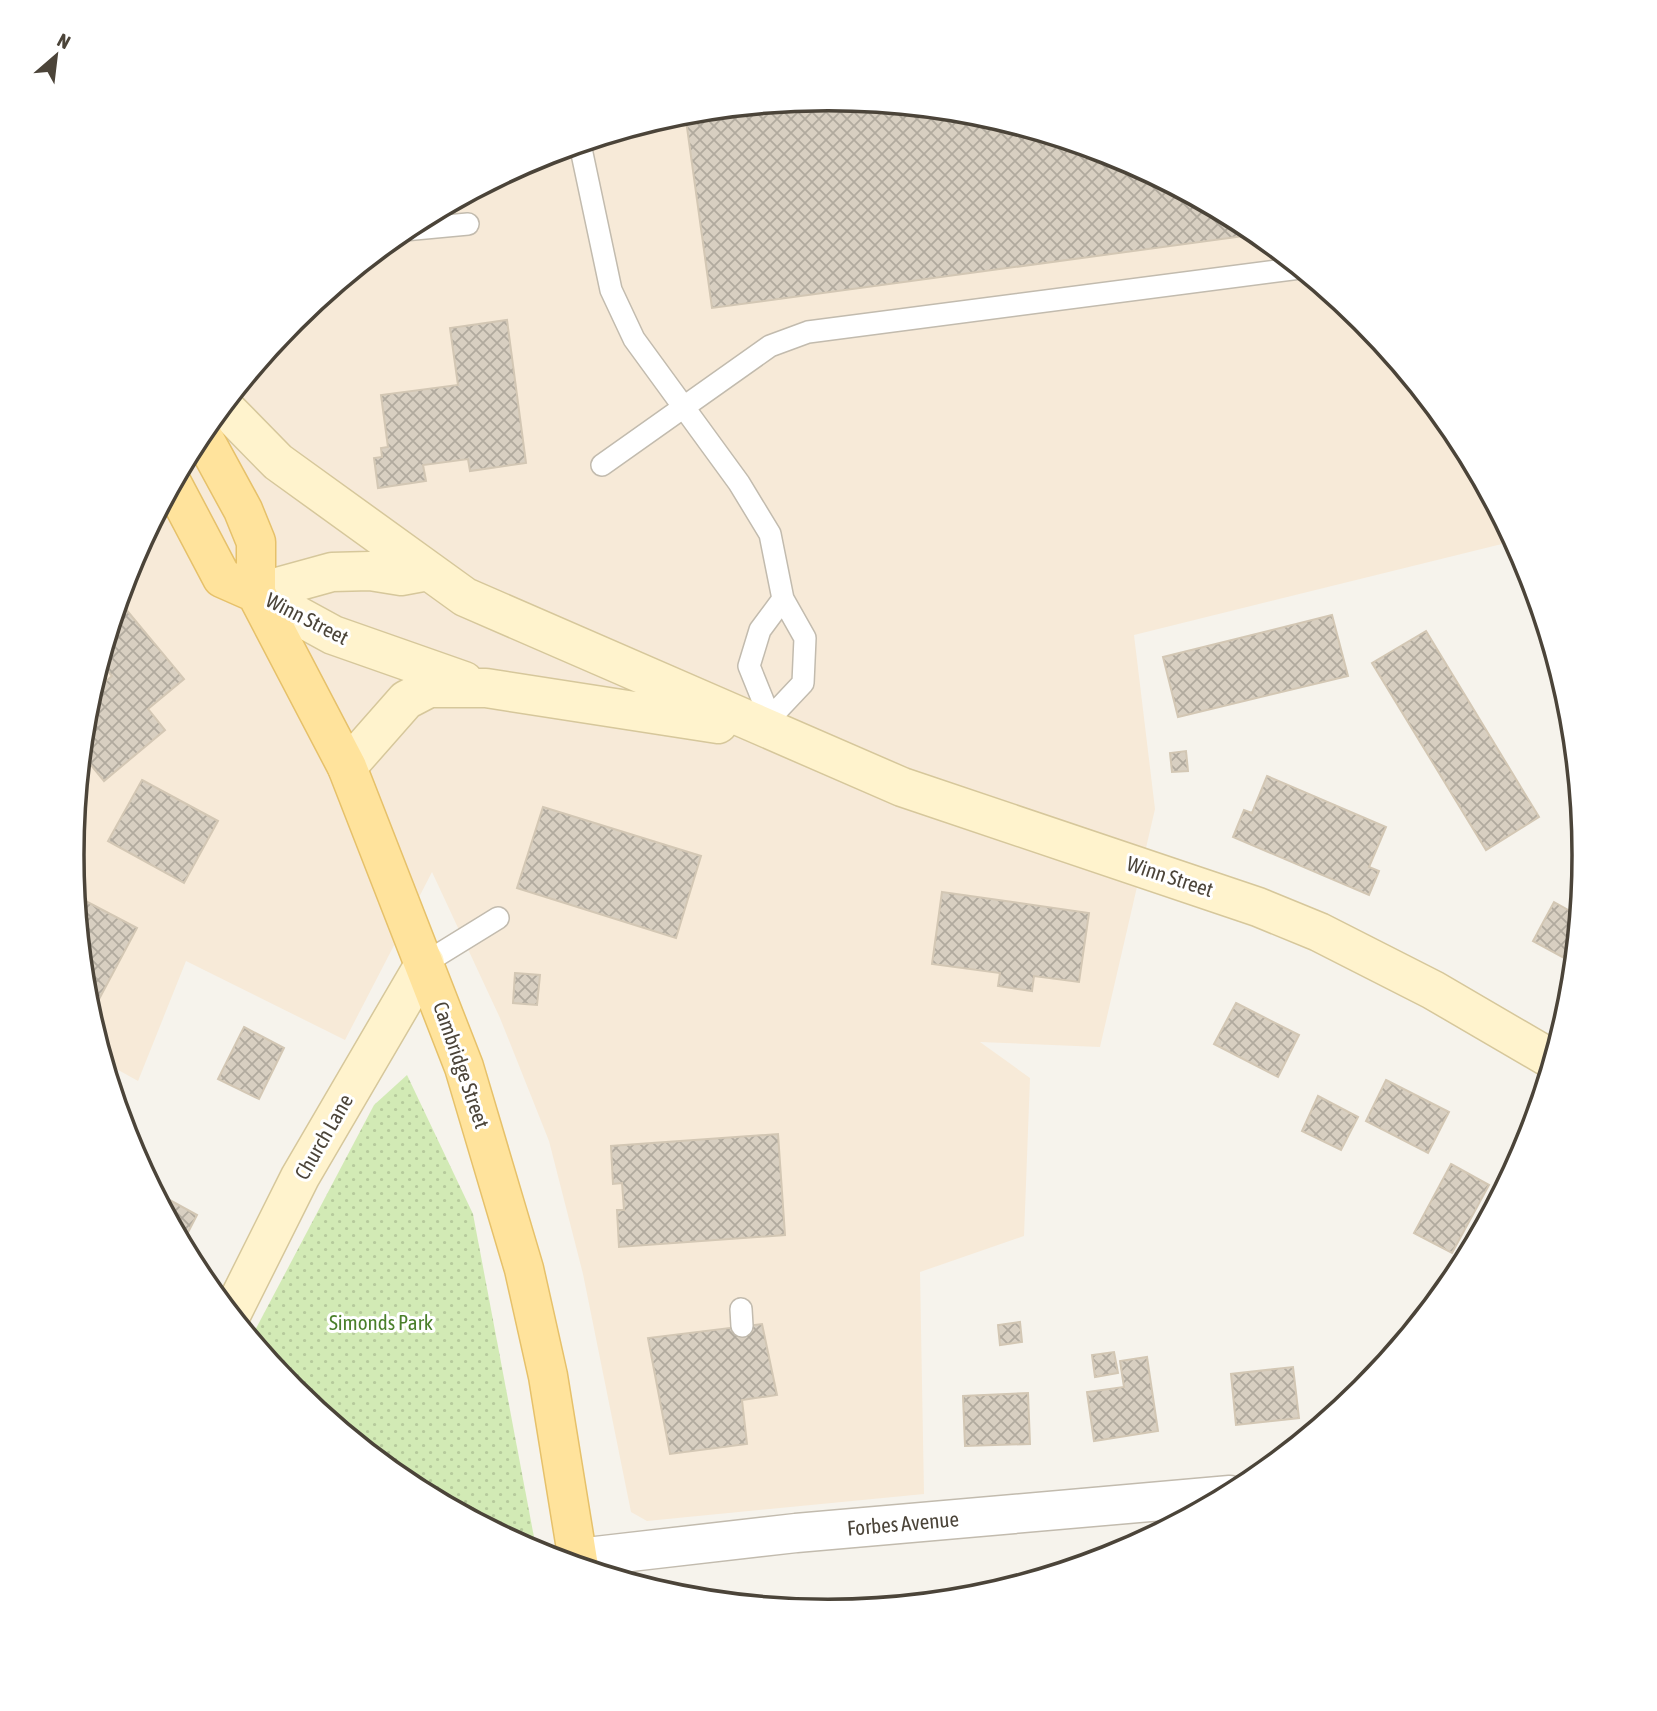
<svg xmlns="http://www.w3.org/2000/svg" width="1657" height="1711" font-family="'Asap Condensed',sans-serif">
<style>
.commercial{fill:#f7ead8}
.green{fill:url(#green-dots)}
.building{fill:url(#building-cross-hatch);stroke:#d3c7b4;stroke-width:2}
.lines{fill:none;stroke-linecap:round;stroke-linejoin:round}
.lane-casing{stroke:#c2bbae;stroke-width:24}
.street-casing{stroke:#c2bbae;stroke-width:41}
.secondary-casing{stroke:#d6c79b;stroke-width:41}
.primary-casing{stroke:#e6c16a;stroke-width:41}
.lane{stroke:#fff;stroke-width:21}
.street{stroke:#fff;stroke-width:38}
.secondary{stroke:#fff3cd;stroke-width:38}
.primary{stroke:#ffe39c;stroke-width:38}
.labels{text-anchor:middle;stroke-width:6;stroke-linejoin:round;paint-order:stroke}
.street-label{font-size:21px;fill:#4b4439;stroke:#fff}
.park-label{font-size:21px;fill:#4a7f2a;stroke:#fff}
.rim{fill:none;stroke:#4b4439;stroke-width:3.5}
</style>
<defs>
<pattern id="green-dots" width="8" height="8" patternUnits="userSpaceOnUse" patternTransform="scale(1.75)"><rect width="8" height="8" fill="#d2eab5"/><path d="M2 2h.1M6 6h.1" fill="none" stroke="#b6ca9c" stroke-width="1.8" stroke-linecap="round"/></pattern>
<pattern id="building-cross-hatch" width="8" height="8" patternUnits="userSpaceOnUse" patternTransform="scale(1.75)"><rect width="8" height="8" fill="#d8cfc1"/><path d="M0 0l8 8M0 8l8-8" fill="none" stroke="#b1aa9e"/></pattern>
</defs>
<rect width="100%" height="100%" fill="#f6f3ec"/>
<path class="commercial" d="M829 99 977 113 1118 157 1249 227 1364 321 1458 435 1514 541 1134 635 1155 809 1100 1047 980 1042 1030 1078 1024 1236 920 1272 924 1494 647 1521 631 1512 583 1274 549 1141 500 1018 432 872 345 1040 186 961 138 1081 104 1062 86 1003 72 855 86 707 130 566 200 435 294 320 408 226 539 156 681 113Z"/>
<path class="green" d="M407 1075 473 1214 537 1553 408 1484 293 1390 251 1338 374 1105Z"/>
<path class="building" d="M829 99 977 113 1118 157 1259 234 712 308 685 113Z
M507 320 526 463 470 471 468 459 423 465 426 481 378 488 374 458 382 457 381 448 388 447 381 395 458 385 450 328Z
M119 601 184 679 148 709 165 730 104 781 82 754 85 717 99 705 91 694 112 676 100 662Z
M1332 615 1348 676 1178 717 1163 657Z
M1426 631 1539 817 1486 850 1372 663Z
M1186 751 1188 771 1172 772 1170 753Z
M1267 776 1386 827 1369 867 1379 871 1369 895 1233 837 1244 810 1252 813Z
M142 780 218 821 184 883 108 841Z
M543 807 701 856 676 938 517 888Z
M942 892 1089 913 1079 982 1034 976 1032 991 998 986 1000 973 932 964Z
M76 896 137 928 90 1016 86 1003Z
M1554 902 1579 916 1575 964 1533 941Z
M515 973 540 975 537 1005 513 1003Z
M1236 1003 1299 1035 1278 1077 1214 1044Z
M244 1027 284 1048 259 1099 218 1079Z
M1386 1080 1449 1112 1428 1153 1366 1121Z
M1318 1096 1358 1117 1341 1150 1302 1131Z
M778 1134 785 1235 619 1247 617 1210H624L622 1183 613 1184 611 1146Z
M1451 1164 1489 1185 1452 1253 1414 1233Z
M155 1192 197 1215 182 1244Z
M1020 1322 1022 1342 1000 1345 998 1325Z
M762 1324 777 1395 742 1400 747 1444 670 1454 648 1338Z
M1114 1352 1118 1373 1095 1377 1092 1355Z
M1147 1357 1158 1431 1094 1441 1087 1392 1124 1387 1120 1361Z
M1293 1367 1299 1418 1236 1425 1231 1374Z
M1028 1393 1030 1444 965 1446 963 1396Z
M951 1600 843 1611V1607Z"/>
<g class="lines">
<g class="lane-casing">
<path id="lane" d="M580 144 611 290 634 339 739 483 770 534 783 599 805 638 803 683 770 718
M404 230 468 224
M602 465 770 346 808 332 1300 268
M769 730 770 718 749 666 760 630 783 599
M425 963 498 918
M741 1309 742 1326"/>
</g>
<g class="street-casing">
<path id="street" d="M578 1558 796 1533 1230 1495"/>
</g>
<g class="secondary-casing">
<path id="secondary" d="M223 406 278 462 465 597 902 787 1258 907 1319 932 1433 990 1553 1060
M256 593 333 635 464 681
M256 593 332 572 370 571 401 576 428 571
M347 767 406 700 429 688H486L718 724
M231 1315 300 1177 425 963"/>
</g>
<g class="primary-casing">
<path id="primary" d="M201 433 243 510 256 542V593L347 767 464 1067 524 1269 548 1376 579 1567
M173 485 222 578 256 593"/>
</g>
<use href="#lane" class="lane"/>
<use href="#street" class="street"/>
<use href="#secondary" class="secondary"/>
<use href="#primary" class="primary"/>
</g>
<g class="labels">
<g class="street-label">
<text transform="translate(307 619) rotate(27)" y="7">Winn Street</text>
<text transform="translate(1170 877) rotate(18)" y="7">Winn Street</text>
<text transform="translate(461 1065) rotate(71)" y="7">Cambridge Street</text>
<text transform="translate(324 1137) rotate(-60)" y="7">Church Lane</text>
<text transform="translate(903 1524) rotate(-5)" y="7">Forbes Avenue</text>
</g>
<g class="park-label">
<text x="381" y="1330">Simonds Park</text>
</g>
</g>
<path d="M0 0H1657V1711H0ZM84 855a744 744 0 1 1 1488 0a744 744 0 1 1-1488 0Z" fill="#fff" fill-rule="evenodd"/>
<path class="rim" d="M84 855a744 744 0 1 1 1488 0a744 744 0 1 1-1488 0Z"/>
<g transform="translate(56 56) rotate(28)" stroke="#ffffff" stroke-width="5" paint-order="stroke">
<path d="M0-5L12 26L0 18L-12 26Z" fill="#4b4439"/>
<text y="-10" font-size="19" font-weight="bold" text-anchor="middle" fill="#4b4439">N</text>
</g>
</svg>
